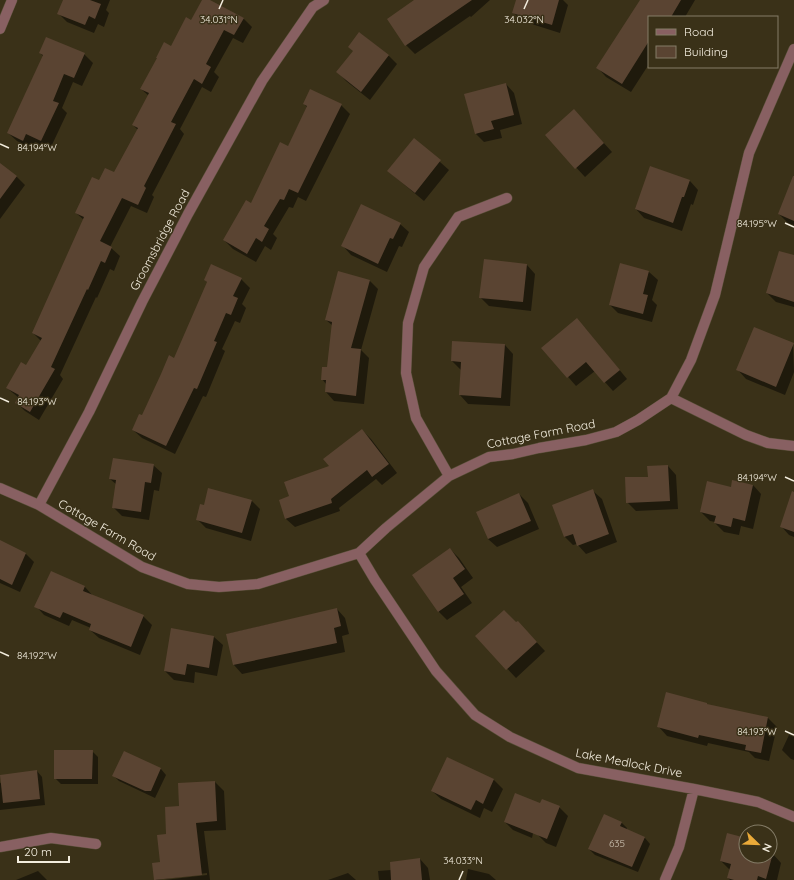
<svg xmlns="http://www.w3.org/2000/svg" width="794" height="880" font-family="Quicksand,sans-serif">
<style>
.shadow{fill:#0007}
.building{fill:#5a4432}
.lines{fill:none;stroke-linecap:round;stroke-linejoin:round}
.street-casing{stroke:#584f38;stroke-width:11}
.street{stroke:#886062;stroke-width:10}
.ticks{fill:none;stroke:#f3edde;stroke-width:1.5}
.labels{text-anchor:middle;stroke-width:3;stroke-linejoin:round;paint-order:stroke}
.number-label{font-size:10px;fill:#cdc3b3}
.street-label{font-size:12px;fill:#f3edde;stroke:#3a3118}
.ticks-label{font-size:10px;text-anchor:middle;fill:#f3edde;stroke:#3a3118;stroke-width:3;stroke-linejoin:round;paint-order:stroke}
</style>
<rect width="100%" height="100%" fill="#3a3118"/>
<path class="shadow" d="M64 0H110L106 10 109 13 104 27 98 24 94 33 67 22 59 14Z
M203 0H208L243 18 252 27 243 43 233 38 214 72 219 77 211 92 202 87 180 129 184 134 152 195 154 197 147 213 131 206 110 247 120 256 114 271 110 269 97 298 96 297 60 375 63 379 39 420 25 411 16 402 19 398 7 388 27 366 41 341 33 333 84 220 76 213 99 181 115 174 138 130 133 125 149 96 141 89 191 21Z
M415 0H490L471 17 470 16 415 54 406 45Z
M517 0H563L568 5 560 33 522 21 513 12Z
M641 0H695L685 17H649V64L631 92 606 77 598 68Z
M360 33 389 56 397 64 370 100 346 81 338 72 354 51Z
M40 53 84 54 93 63 82 86 73 82 62 108 67 113 50 149 35 142 32 149 17 141 8 133 43 56Z
M506 84 514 93 522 124 500 130 502 138 484 142 476 134Z
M304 104 341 105 350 114 306 201 298 197 293 208 289 207 273 234 277 238 271 250 265 246 256 262 233 249 224 240 252 205 288 147 307 107Z
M582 119 612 152 585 177 546 135Z
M414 139 449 170 424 201 388 171Z
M0 165 16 176 25 185 0 219Z
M651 167 690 181 698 190 693 205 691 204 682 231 644 218 636 209Z
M794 178V225L788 223 779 214Z
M400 224 409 232 402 247 399 246 387 272 351 255 343 246Z
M794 256V307L776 302 767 293Z
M621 264 649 272 658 280 652 300 657 305 652 322 618 313 610 305Z
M527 265 535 274 531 311 489 306 480 297Z
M241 279 250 288 242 304 246 308 240 323 235 321 222 349 225 351 206 397 203 396 175 454 142 438 133 430 142 417 175 359 208 283 205 280Z
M369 280 378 289 361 350 369 358 364 404 334 401 326 392V384L322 379 328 368 333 326 326 320Z
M585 328 627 379 613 391 595 371 576 386 543 348Z
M453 342 505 345 513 354 510 406 468 404 460 395 461 370 452 361Z
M793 344 794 372 785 395 746 379 738 370Z
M362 430 371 439 397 473 382 485 376 479 339 508 340 511 295 527 286 519 280 501 291 497 330 467Z
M153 465 162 473 159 491 154 490 149 520 122 516 113 507 117 485 110 479Z
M668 466 676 475 678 509 636 511 627 502 649 478Z
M753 485 761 494 753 529 741 526 739 535 724 532 715 523V522L710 521 701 512 731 488Z
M593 491 602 499 617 542 586 554 577 544 573 545 564 536Z
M793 492H794V537L789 535 781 526Z
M519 494 528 503 539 529 497 547 488 539Z
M251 500 260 509 251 541 206 528 197 519 204 506Z
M0 541 26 554 34 562 20 592 0 583Z
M450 549 459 558 473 578 461 587 472 603 447 620 439 612 413 576Z
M51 572 85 587 93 596 143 616 152 625 140 655 99 638 90 630 91 628 72 620 69 626 44 615 36 606Z
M337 609 345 618 349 634 342 636 345 652 242 674 234 665 227 634Z
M516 623 526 631 545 651 516 678 477 636Z
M214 637 223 645 217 676 195 672 194 683 174 680 165 671Z
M707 704 709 706 768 718 777 727 769 761 755 758 749 752 708 743 707 746 667 736 659 727Z
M789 735 794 737V760L791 759 782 750Z
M92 751 98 757V784H61L55 778Z
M448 758 494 780 503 789 492 812 484 808 480 818 441 799 432 791Z
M161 769 166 775 155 798 119 781 114 776Z
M37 771 42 777 45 805 0 810V783Z
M215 782 224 791 226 830 204 831 210 880H164L207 875V873L156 880 167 835 180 807 179 784Z
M536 806 559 807 568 816 556 847 546 843 537 834 536 820 532 838 513 830 505 822Z
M621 822 627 828 626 830 645 838 650 844 638 872 595 855 589 849Z
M745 839 746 856H770V853L773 854 781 863 777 880H730L728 878 730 870 721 861Z
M420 859 428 868 430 880H379L378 871 391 870Z
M468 869 489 874 496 880H466Z
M38 871 47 880H16Z
M348 873 356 880H328Z"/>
<path class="building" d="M63 0H90L101 4 95 19 89 16 85 25 57 14Z
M202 0H210L244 18 234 35 224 30 206 64 211 67 202 84 194 79 171 122 176 124 144 186 146 188 138 205 122 198 100 241 112 247 105 263 101 261 88 290 87 289 51 367 55 369 30 412 15 403 19 395 6 388 21 362 26 365 42 338 32 333 84 217 75 213 92 177 99 180 105 168 114 172 138 128 132 125 149 93 140 89 157 58H156L164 42 171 46 186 17 191 20Z
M414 0H472L405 46 387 19Z
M516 0H559L552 25 512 13Z
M640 0H681L671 17H649V41L622 84 596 68Z
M359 32 389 55 361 92 336 72 353 51 348 47Z
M46 37 85 53 74 78 64 74 53 101 59 103 41 141 26 134 23 141 7 133 43 55 39 53Z
M506 83 514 115 491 121 494 129 475 134 464 94Z
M310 89 342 104 298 193 289 189 284 200 280 199 264 226 269 229 262 242 256 238 247 254 223 240 246 200 251 203 280 142 288 146 307 106 303 104Z
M574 109 604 143 575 169 545 135Z
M414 138 441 160 415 193 387 171Z
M0 163 17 176 0 199Z
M650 166 690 180 684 197H682L673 223 635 209Z
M793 176H794V221L778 214Z
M361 204 401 223 393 239 390 238 378 264 341 246Z
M779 251 794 255V302L766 293Z
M484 259 527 264 523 302 479 298Z
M620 263 649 271 643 294 648 295 643 314 609 305Z
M211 264 242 278 233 296 238 298 231 315 226 313 214 341 217 342 197 389 194 388 166 446 132 430 139 414 142 415 161 374 169 355 174 358 207 282 204 280Z
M338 271 370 280 351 348 361 349 356 396 325 392 326 380H321L322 367H327L332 322 325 320Z
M577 318 620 370 604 383 586 362 567 378 541 348Z
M754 327 794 343 776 387 736 370Z
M452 341 505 344 501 398 459 395 461 362 451 361Z
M362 429 389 464 372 477 367 470 331 499 332 503 285 519 279 500 289 496 284 482 329 466 323 459Z
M113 458 154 464 151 483 145 482 141 512 112 508 116 480 109 479Z
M668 465 670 501 626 503 625 477H648L647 466Z
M732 480 753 485 745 521 733 518 731 527 714 523 716 516 700 512 707 481 731 487Z
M208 488 252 500 242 533 196 520 200 504 204 505Z
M593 489 609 534 577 546 573 534 564 537 552 505Z
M792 491 794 492V532L780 527Z
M519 493 531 521 488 539 476 512Z
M0 540 26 553 12 585 0 579Z
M450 548 465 569 453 578 464 594 438 612 412 575Z
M51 571 85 586 83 591 144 615 131 647 89 630 91 624 63 612 60 618 34 607Z
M337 608 341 626 334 628 337 643 233 665 226 634Z
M504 610 516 622 518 621 537 642 506 670 475 636Z
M171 628 214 636 209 668 187 664 185 675 164 671Z
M666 692 707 703V704L768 717 761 753 745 750 746 745 699 735 698 738 657 727Z
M54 750H93L92 779H54Z
M124 751 161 768 151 791H145L112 776Z
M447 757 494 779 483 804 476 800 471 810 431 791Z
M37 770 40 799 3 803 0 775Z
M215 781 217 821 196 823 202 875 154 880 152 863 160 862 157 835 166 834 165 807 179 806 178 783Z
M515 793 540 803 542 799 560 806 547 839 504 822Z
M604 814 622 822 620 826 645 837 632 867 588 849Z
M727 833 746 838 744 845 746 846V856H770V852L773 853 766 879 758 876 757 880H734L727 878 731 864 720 861Z
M420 858 422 880H391L390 862Z"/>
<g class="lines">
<g class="street-casing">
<path id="street" d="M0 29 12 0
M671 398 746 435 768 443 794 446
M449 476 416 418 406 373 408 323 424 267 458 217 507 198
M0 488 39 505 142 567 188 584 219 587 258 584 359 553 386 528 449 476 489 457 513 454 539 448 586 440 616 432 638 420 671 398 691 360 715 295 749 153 794 49
M39 505 89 412 142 302 188 214 262 81 313 7 324 0
M359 553 375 580 436 671 475 715 510 737 578 768 694 789 758 802 794 817
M0 847 51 838 96 844
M665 880 679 847 694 789"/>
</g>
<use href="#street" class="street"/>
</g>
<path class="ticks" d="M219 9 223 0M524 9 528 0M0 144 9 148M785 223 794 227M0 398 9 402M785 477 794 481M0 652 9 656M785 731 794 735M459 880 463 871"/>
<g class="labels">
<g class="number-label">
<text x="617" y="847">635</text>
</g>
<g class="street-label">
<text transform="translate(160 240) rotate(-62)" y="4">Groomsbridge Road</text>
<text transform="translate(541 434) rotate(-11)" y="4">Cottage Farm Road</text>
<text transform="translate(107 530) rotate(30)" y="4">Cottage Farm Road</text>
<text transform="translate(629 763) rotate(11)" y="4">Lake Medlock Drive</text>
</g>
</g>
<g class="ticks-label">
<text x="219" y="23">34.031°N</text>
<text x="524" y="23">34.032°N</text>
<text x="37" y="151">84.194°W</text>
<text x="757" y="227">84.195°W</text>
<text x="37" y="405">84.193°W</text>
<text x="757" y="481">84.194°W</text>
<text x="37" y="659">84.192°W</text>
<text x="757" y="735">84.193°W</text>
<text x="463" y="864">34.033°N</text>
</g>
<rect x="648" y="16" width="130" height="52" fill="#3a3118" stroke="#847c67"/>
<rect x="656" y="29" width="20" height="6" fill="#886062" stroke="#847c67"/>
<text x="684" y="36" font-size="12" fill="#f3edde">Road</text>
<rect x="656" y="46" width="20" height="12" fill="#5a4432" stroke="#847c67"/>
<text x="684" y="56" font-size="12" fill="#f3edde">Building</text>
<g transform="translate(758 844) rotate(113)"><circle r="19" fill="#3a3118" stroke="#847c67"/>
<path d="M0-3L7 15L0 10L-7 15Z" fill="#eaaa39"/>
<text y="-6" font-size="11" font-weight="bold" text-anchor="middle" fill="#f3edde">N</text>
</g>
<path d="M18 856v6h51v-6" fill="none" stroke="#f3edde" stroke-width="2"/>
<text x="24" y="856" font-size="12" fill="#f3edde" stroke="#3a3118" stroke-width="3" paint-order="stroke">20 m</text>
</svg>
